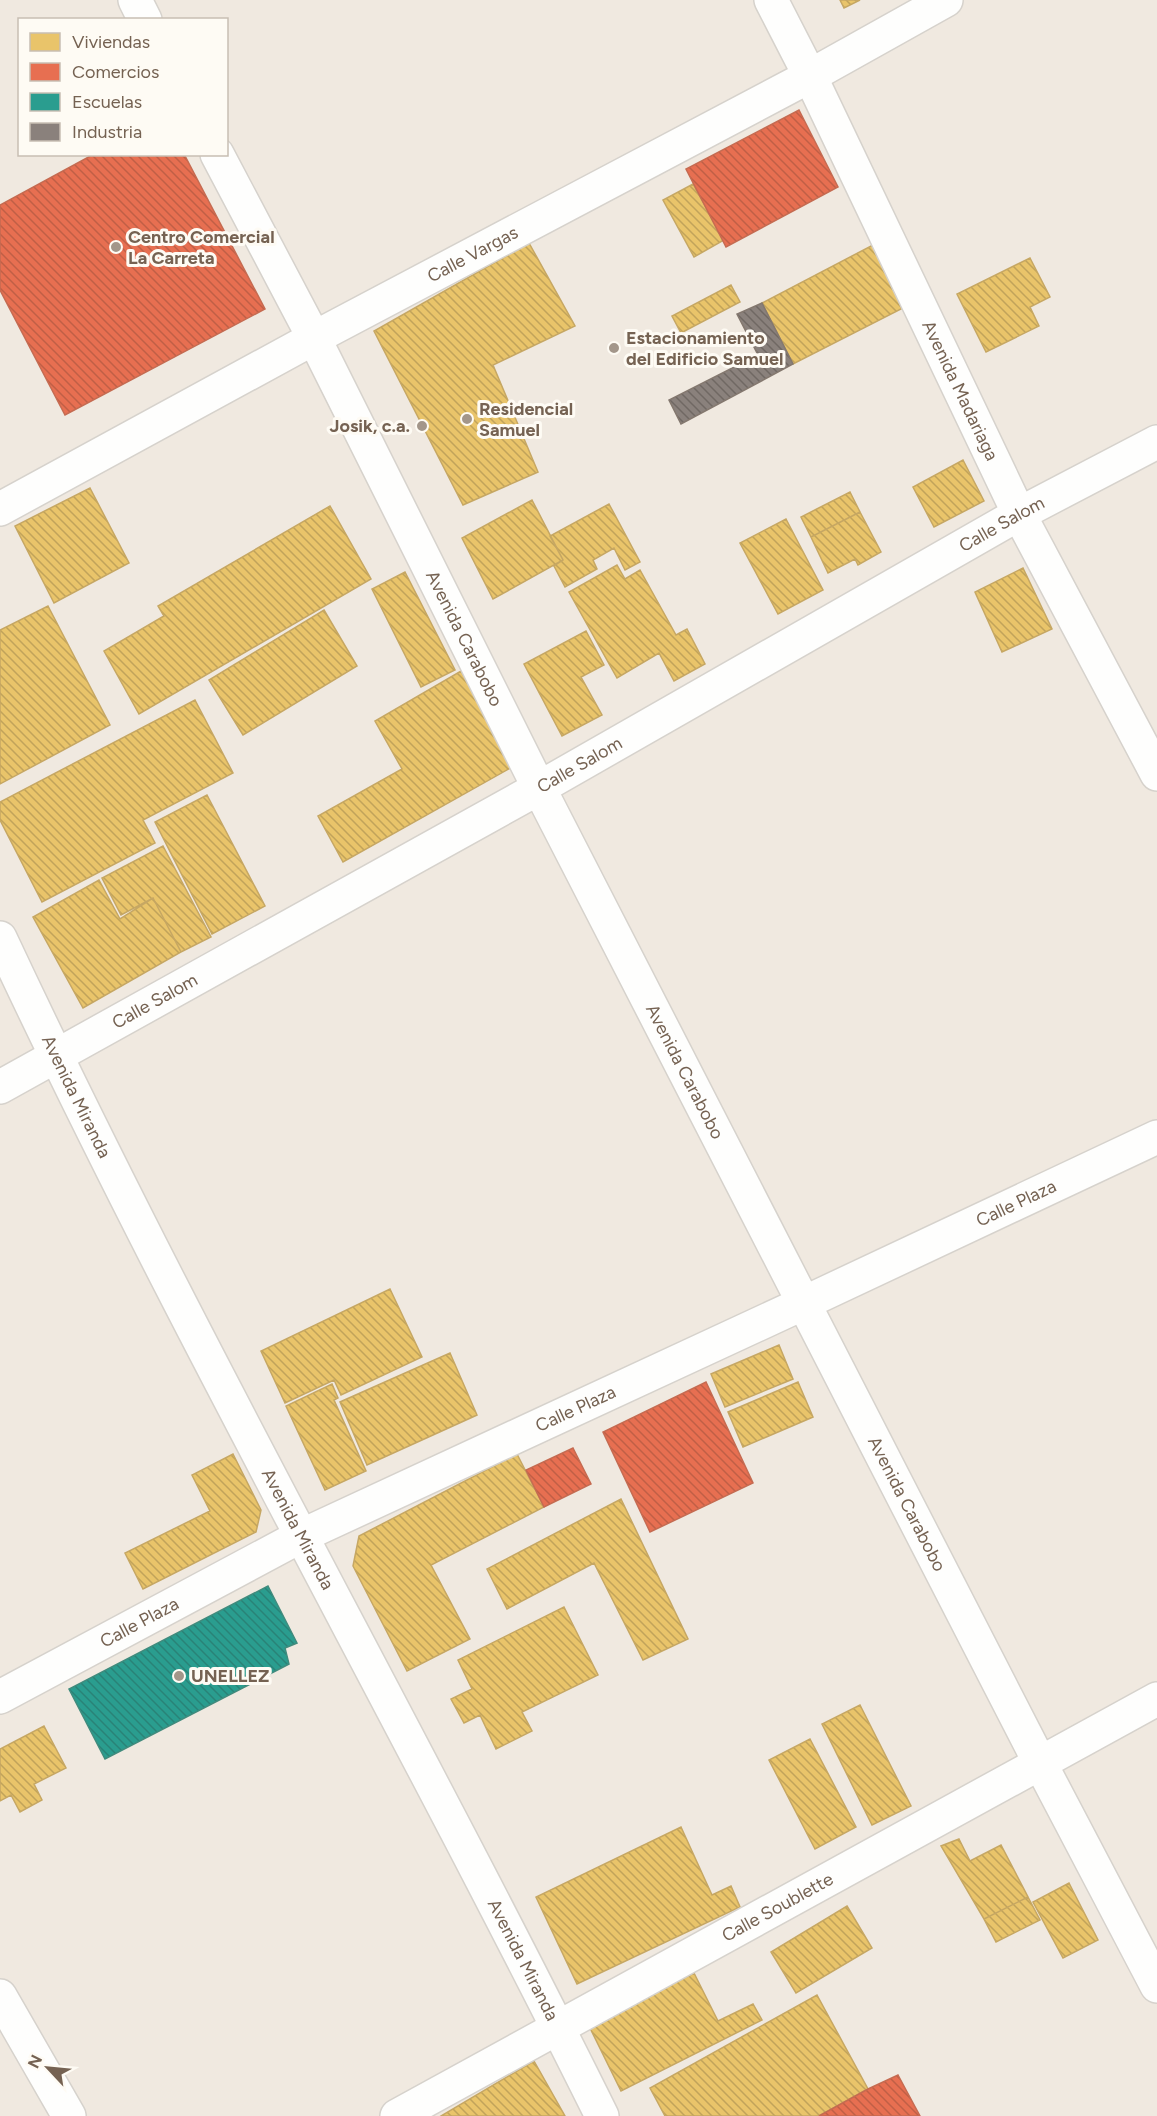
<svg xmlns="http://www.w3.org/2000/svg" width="1157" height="2116" font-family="Figtree,sans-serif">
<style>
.residential{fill:#f0e9e0;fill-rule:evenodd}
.homes{fill:url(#homes-back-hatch);stroke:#c6a763;stroke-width:1.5}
.shops{fill:url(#shops-back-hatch);stroke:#c56b51;stroke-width:1.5}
.schools{fill:url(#schools-back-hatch);stroke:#408b7d;stroke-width:1.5}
.industry{fill:url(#industry-back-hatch);stroke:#84786f;stroke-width:1.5}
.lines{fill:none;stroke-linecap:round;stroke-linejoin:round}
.minor-casing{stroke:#d6d2cc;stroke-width:36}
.minor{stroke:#fefefd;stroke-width:33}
.poi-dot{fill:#a3968a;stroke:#fefbf4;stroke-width:2}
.labels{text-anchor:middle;stroke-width:6;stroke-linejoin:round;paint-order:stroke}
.poi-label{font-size:18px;font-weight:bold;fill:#756252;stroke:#fefbf4;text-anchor:start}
.street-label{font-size:18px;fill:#756252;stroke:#fefbf4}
</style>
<defs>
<pattern id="homes-back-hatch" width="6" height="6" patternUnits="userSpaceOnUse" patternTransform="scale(1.5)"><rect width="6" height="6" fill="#e9c46a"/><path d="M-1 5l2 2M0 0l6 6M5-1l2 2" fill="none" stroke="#c1a35a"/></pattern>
<pattern id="shops-back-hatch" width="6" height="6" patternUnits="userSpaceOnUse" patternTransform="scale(1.5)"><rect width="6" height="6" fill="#e76f51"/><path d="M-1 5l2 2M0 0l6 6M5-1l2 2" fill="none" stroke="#c05f46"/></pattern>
<pattern id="schools-back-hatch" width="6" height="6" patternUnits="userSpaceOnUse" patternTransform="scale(1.5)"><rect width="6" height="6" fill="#2a9d8f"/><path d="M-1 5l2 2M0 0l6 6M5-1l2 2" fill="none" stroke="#298377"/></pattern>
<pattern id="industry-back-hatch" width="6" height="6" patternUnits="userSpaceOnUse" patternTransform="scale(1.5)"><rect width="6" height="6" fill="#8a817c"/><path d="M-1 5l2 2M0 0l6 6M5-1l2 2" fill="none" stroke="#706863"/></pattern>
</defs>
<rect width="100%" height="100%" fill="#f8f6f1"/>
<path class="residential" d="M0 0H1157V2116H0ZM20 20H226V154H20Z"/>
<path class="homes" d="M840 0H860L844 8Z
M693 184 724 240 694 257 663 200Z
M529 243 575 326 493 365 538 472 463 505 374 331Z
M873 245 905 307 793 364 762 303Z
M1030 258 1050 297 1030 307 1039 326 986 352 957 294Z
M731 285 740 302 681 333 672 316Z
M963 460 984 501 934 527 913 487Z
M90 488 129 563 54 603 15 526Z
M850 492 860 512 811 537 801 517Z
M532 500 563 560 493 599 462 538Z
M609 504 640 562 625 570 614 548 593 560 597 569 565 587 554 566 563 560 550 536Z
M330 506 371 579 139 714 104 651 164 616 158 606Z
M860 512 881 552 858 565 855 559 828 573 811 537Z
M786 519 823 590 778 614 740 543Z
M617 565 625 579 640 570 676 635 687 629 705 664 674 681 659 653 617 678 569 592Z
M1023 568 1052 629 1002 652 975 592Z
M405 572 455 670 421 687 372 589Z
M48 606 110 725 0 784V630Z
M324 610 357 666 243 735 209 680Z
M586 631 604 665 581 677 602 715 562 736 524 664Z
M461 671 514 766 343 862 318 816 402 769 375 721Z
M195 700 233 773 143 820 155 843 42 902 0 820V802Z
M207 795 265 906 212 934 155 822Z
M163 846 211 937 181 952 153 898 121 915 102 878Z
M99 880 120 919 153 898 181 952 83 1008 33 917Z
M390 1289 422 1357 341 1395 334 1380 285 1403 261 1351Z
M779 1345 793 1379 725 1407 711 1374Z
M450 1353 477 1415 367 1465 340 1402Z
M798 1382 813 1417 743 1447 728 1412Z
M332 1384 338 1398 334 1400 366 1471 325 1490 286 1406Z
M233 1454 261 1510 256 1532 143 1589 125 1553 210 1511 192 1475Z
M517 1454 544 1507 431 1565 470 1639 407 1671 353 1566 359 1536Z
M621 1499 688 1639 643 1660 594 1563 507 1609 487 1569Z
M564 1607 598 1675 522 1712 532 1731 496 1749 480 1715 464 1723 451 1699 472 1689 458 1660Z
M860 1705 911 1806 872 1825 822 1724Z
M44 1726 66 1768 34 1784 42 1800 20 1812 11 1795 0 1801V1749Z
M810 1739 856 1827 815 1849 769 1760Z
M681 1827 712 1895 731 1886 740 1907 577 1984 536 1897Z
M959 1839 970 1861 1001 1845 1028 1897 984 1919 941 1846Z
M1069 1883 1098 1940 1063 1958 1033 1902Z
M1028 1897 1040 1920 996 1942 984 1919Z
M847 1906 872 1948 796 1993 771 1952Z
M694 1973 718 2021 753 2004 762 2020 621 2091 589 2026Z
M817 1995 868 2089 819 2116H665L650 2088Z
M534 2061 565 2116H441Z"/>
<path class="shops" d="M799 110 838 187 726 247 686 169Z
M94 154H184L265 309 65 415 0 290V205Z
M706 1382 753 1483 650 1532 603 1432Z
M573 1448 591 1484 544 1507 526 1470Z
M898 2075 920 2116H819L868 2089Z"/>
<path class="schools" d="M268 1586 297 1643 285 1648 289 1664 105 1759 69 1689Z"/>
<path class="industry" d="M762 303 793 364 681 424 669 400 758 355 737 314Z"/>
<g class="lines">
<g class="minor-casing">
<g id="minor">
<path d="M135 0 145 20"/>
<path id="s1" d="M771 0 810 76 1019 514 1157 774"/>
<path id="s2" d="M217 154 314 338 539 788 1040 1763 1157 1986"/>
<path id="s3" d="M0 509 314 338 810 76 946 0"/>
<path id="s4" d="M0 938C187 1338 406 1721 602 2116"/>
<path id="s5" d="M0 1087 539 788 1019 514 1157 442"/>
<path id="s6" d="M0 1697 301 1536 804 1303 1157 1137"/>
<path d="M0 1996 69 2116"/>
<path id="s7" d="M397 2116 1157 1699"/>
</g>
</g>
<use href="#minor" class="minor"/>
</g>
<g class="poi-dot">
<circle cx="116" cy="247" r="6"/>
<circle cx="614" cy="348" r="6"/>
<circle cx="467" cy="419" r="6"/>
<circle cx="422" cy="426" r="6"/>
<circle cx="179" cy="1676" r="6"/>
</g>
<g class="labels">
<g class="poi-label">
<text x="128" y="243">Centro Comercial<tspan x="128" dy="21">La Carreta</tspan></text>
<text x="626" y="344">Estacionamiento<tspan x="626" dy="21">del Edificio Samuel</tspan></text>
<text x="479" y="415">Residencial<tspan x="479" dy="21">Samuel</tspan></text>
<text x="410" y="432" text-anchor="end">Josik, c.a.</text>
<text x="191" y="1682">UNELLEZ</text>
</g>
<g class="street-label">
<text dy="6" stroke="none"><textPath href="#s3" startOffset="537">Calle Vargas</textPath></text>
<text dy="6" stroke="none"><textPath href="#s1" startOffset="434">Avenida Madariaga</textPath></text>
<text dy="6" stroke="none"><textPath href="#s5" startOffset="1149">Calle Salom</textPath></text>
<text dy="6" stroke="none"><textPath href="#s2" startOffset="544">Avenida Carabobo</textPath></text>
<text dy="6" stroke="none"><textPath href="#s5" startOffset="663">Calle Salom</textPath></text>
<text dy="6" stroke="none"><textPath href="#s5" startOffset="177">Calle Salom</textPath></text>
<text dy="6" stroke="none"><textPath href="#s2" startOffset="1030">Avenida Carabobo</textPath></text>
<text dy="6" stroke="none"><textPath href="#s4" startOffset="176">Avenida Miranda</textPath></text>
<text dy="6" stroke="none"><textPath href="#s6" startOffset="1130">Calle Plaza</textPath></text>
<text dy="6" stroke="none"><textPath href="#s6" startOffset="644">Calle Plaza</textPath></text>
<text dy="6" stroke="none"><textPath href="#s2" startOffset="1516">Avenida Carabobo</textPath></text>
<text dy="6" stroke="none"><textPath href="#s4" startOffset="662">Avenida Miranda</textPath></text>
<text dy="6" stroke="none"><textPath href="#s6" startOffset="158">Calle Plaza</textPath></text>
<text dy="6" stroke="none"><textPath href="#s7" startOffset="434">Calle Soublette</textPath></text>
<text dy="6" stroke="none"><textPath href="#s4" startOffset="1148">Avenida Miranda</textPath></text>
</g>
</g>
<rect x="18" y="18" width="210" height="138" fill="#fefbf4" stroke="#c7beb3" stroke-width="1.5"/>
<rect x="30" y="33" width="30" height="18" fill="#e9c46a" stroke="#c7beb3" stroke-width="1.5"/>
<text x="72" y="48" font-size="18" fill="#756252">Viviendas</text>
<rect x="30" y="63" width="30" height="18" fill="#e76f51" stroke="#c7beb3" stroke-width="1.5"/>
<text x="72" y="78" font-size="18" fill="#756252">Comercios</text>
<rect x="30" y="93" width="30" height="18" fill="#2a9d8f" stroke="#c7beb3" stroke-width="1.5"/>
<text x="72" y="108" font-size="18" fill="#756252">Escuelas</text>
<rect x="30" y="123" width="30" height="18" fill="#8a817c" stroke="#c7beb3" stroke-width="1.5"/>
<text x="72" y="138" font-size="18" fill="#756252">Industria</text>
<g transform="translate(48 2068) rotate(296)" stroke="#fefbf4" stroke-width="4.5" paint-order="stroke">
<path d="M0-4.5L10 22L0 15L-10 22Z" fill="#756252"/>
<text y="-9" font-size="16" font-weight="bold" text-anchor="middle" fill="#756252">N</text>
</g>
</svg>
